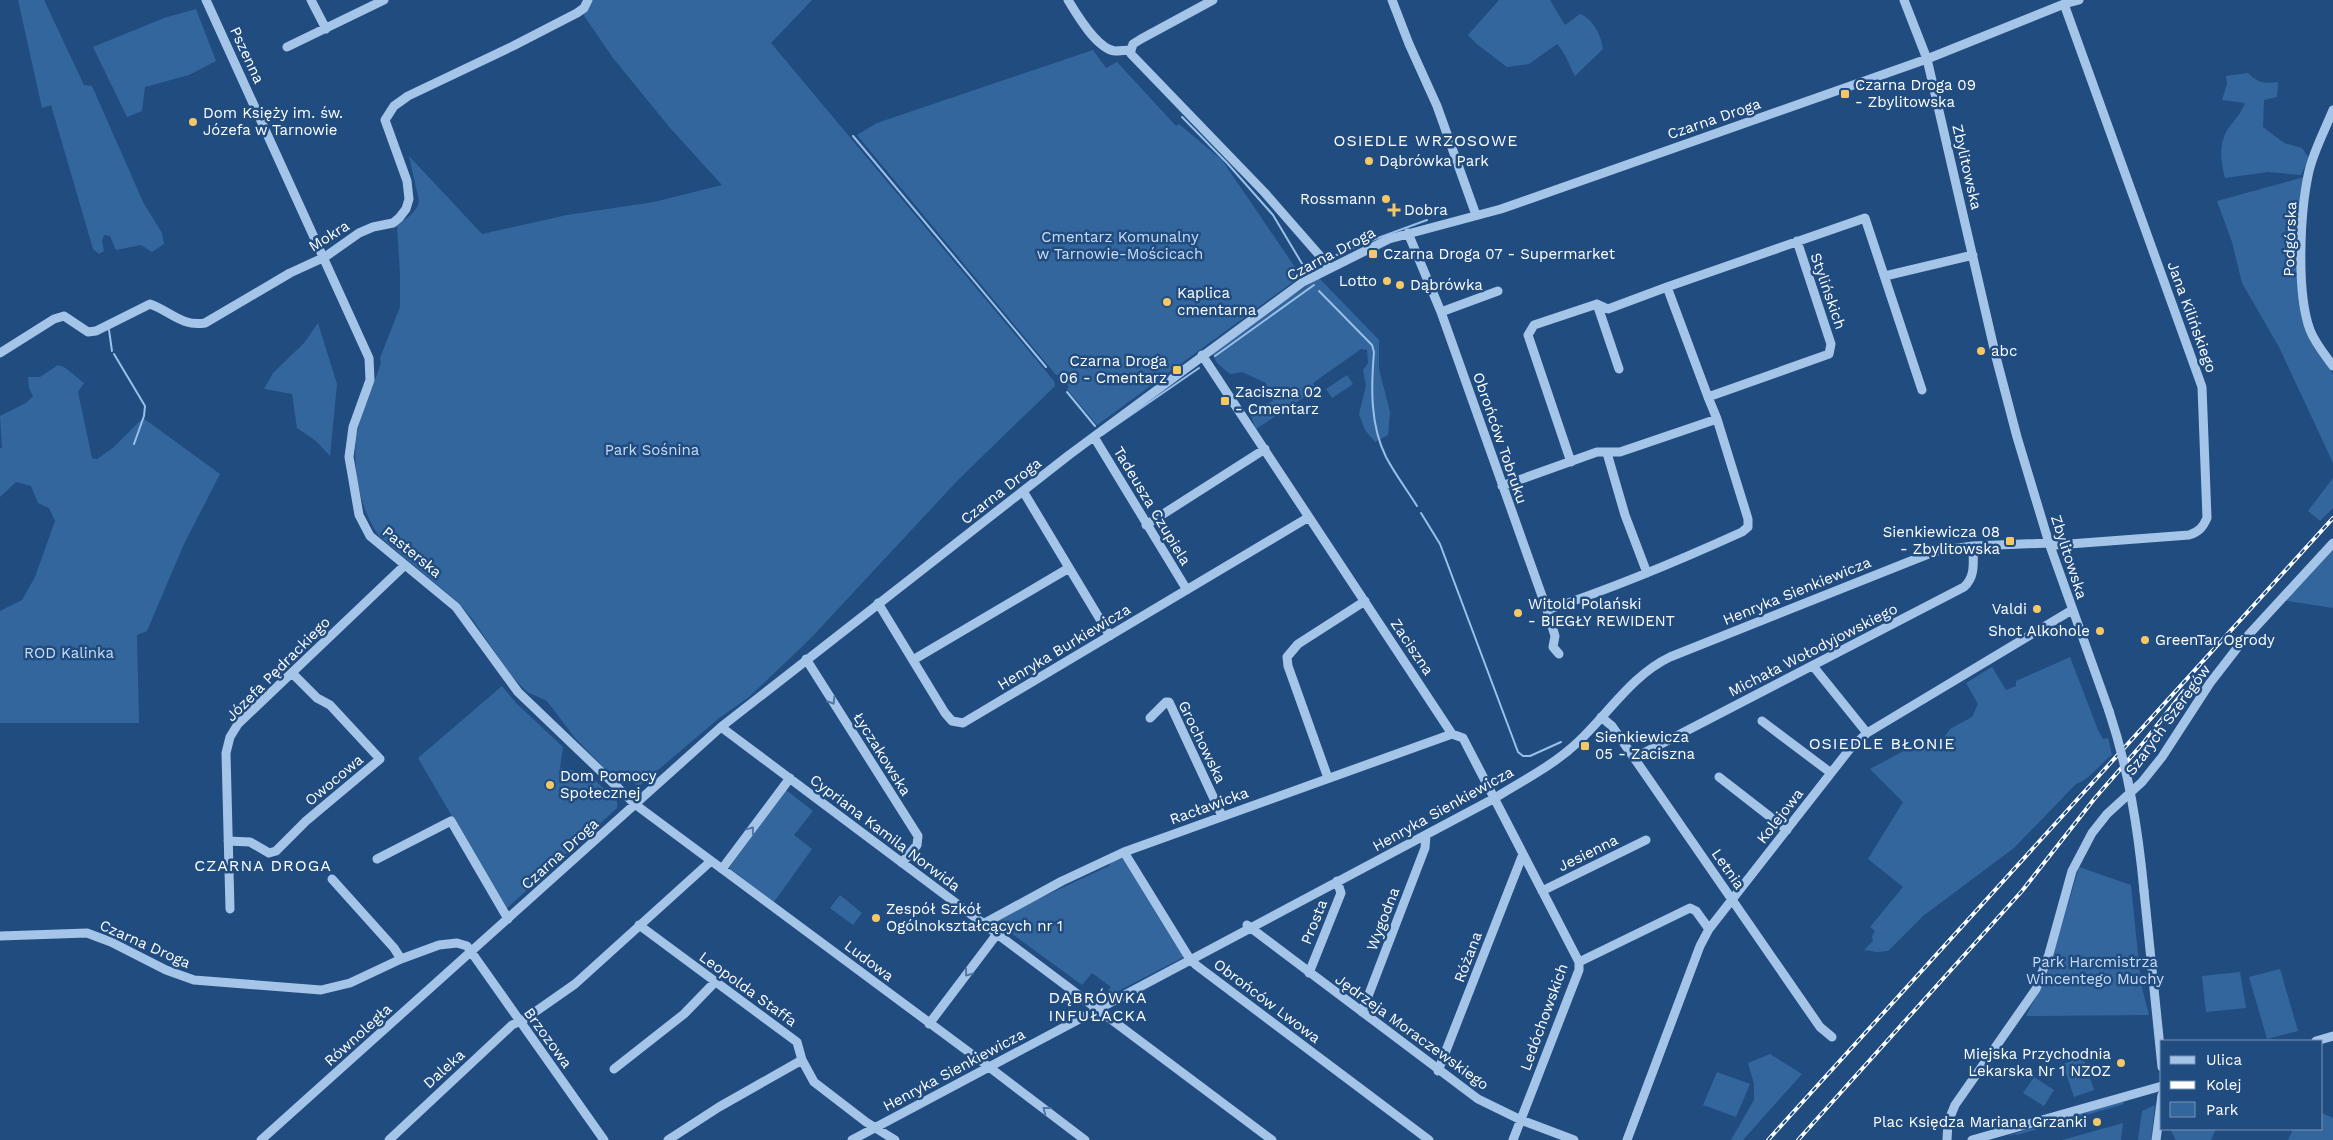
<svg xmlns="http://www.w3.org/2000/svg" width="2333" height="1140" font-family="'Work Sans',sans-serif">
<style>
.green{fill:#34669e}
.lines{fill:none;stroke-linecap:round;stroke-linejoin:round}
.stream{stroke:#98c0e9;stroke-width:2}
.minor{stroke:#a5c5e8;stroke-width:9}
.rail-casing{stroke:#fff;stroke-width:4}
.rail{stroke:#204c80;stroke-width:2;stroke-dasharray:5.5;stroke-linecap:butt}
.minor-bridge{stroke:#a5c5e8;stroke-width:9}
.oneway{stroke:#4f76a4}
.poi-dot{fill:#f5c865;stroke:#204c80;stroke-width:2}
.labels{text-anchor:middle;stroke-width:5;stroke-linejoin:round;paint-order:stroke}
.street-label{font-size:15px;fill:#fff;stroke:#204c80}
.poi-label{font-size:15px;fill:#fff;stroke:#204c80;text-anchor:start}
.park-label{font-size:15px;fill:#c9def6;stroke:#204c80}
.neighbourhood-label{font-size:16px;letter-spacing:1px;fill:#fff;stroke:#204c80}
</style>
<rect width="100%" height="100%" fill="#204c80"/>
<path class="green" d="M18 0H44L84 85 92 86 144 204 162 233 164 244 152 252 141 245 116 250 110 236 104 235 102 241 104 251 99 254 93 249 51 105 42 108Z
M588 0H812L771 43 1054 381 1055 386 958 480 810 639 749 697 718 719 638 787 629 778 621 785 575 738 547 701 527 692 510 674 473 620 459 603 379 536C360 509 353 473 356 440 359 414 373 388 381 363L380 358 400 307V273L397 225C406 218 417 213 419 201L409 156 482 234 567 215 654 202 722 185 671 129 613 58 580 10Z
M1499 0H1550L1565 25 1580 14C1593 19 1601 35 1603 49L1575 76C1569 65 1566 54 1557 44L1529 64 1507 67 1478 45 1468 35Z
M196 9 216 61 189 75 145 87 142 111 127 117 93 47 164 18Z
M1093 50 1106 68 1117 62 1176 126 1179 124 1222 160 1301 276 1097 425 1067 389 1069 387 1059 375H1056L857 135 877 123Z
M2248 73C2258 83 2265 84 2278 82L2277 97 2264 100 2263 127 2284 143 2302 148 2309 158 2301 175 2268 172 2225 178C2221 162 2218 144 2228 129 2234 120 2241 114 2245 103L2222 100 2227 84 2226 76Z
M2304 177 2297 221 2299 265 2309 337 2333 374V463L2279 347 2242 283 2232 242 2217 201Z
M1319 278 1379 340V369L1390 412 1388 435 1375 442 1365 430 1359 414 1366 386 1363 370 1368 363 1367 350 1361 349 1313 383 1316 389 1256 429 1249 411 1273 401 1266 383 1242 372 1230 374 1217 363 1212 353 1279 304Z
M318 323 337 384 330 456 316 441 297 428 292 394 264 389 273 373 304 343Z
M58 365 64 367 84 383 78 392 92 458 97 459 114 447 143 418 220 474 184 544 147 631 137 635 139 723H0V611L22 600 35 577 55 521 49 508 38 503 31 486 16 482 0 497V448H2L0 416 26 403 33 396 29 388 28 377H40Z
M1347 375 1353 384 1332 398 1326 389Z
M2333 478V508L2320 521 2308 511Z
M2333 545V608L2281 600Z
M2070 657 2098 730 2103 739 2108 738 2112 755C2101 763 2089 780 2076 784L2014 848 1923 916 1888 951 1877 952 1864 950 1873 941 1872 936 1875 931 1870 927 1903 887 1868 859 1903 802 1870 769 1911 747 1935 750 1950 729 1972 717 1978 704 1966 683 1992 667 2006 690 2016 686V681Z
M502 686 516 703 563 747 560 768 587 773 617 801V808L506 909 418 758Z
M786 790 813 811 794 835 812 849 774 902 729 868Z
M1123 858 1184 957 1103 999 1101 997 1111 987 1092 973 1082 985 993 920 1109 866 1112 861Z
M2079 867 2131 885 2141 984 2149 1015 2026 1016 2048 972Z
M840 895 862 913 853 925 830 908Z
M2280 969 2298 1031 2267 1039 2249 977Z
M2240 972 2246 1008 2206 1012 2202 976Z
M1770 1054 1802 1074 1743 1140H1731L1754 1100V1084L1748 1063Z
M2083 1057 2094 1090 2074 1097 2063 1064Z
M1717 1072 1750 1084 1736 1117 1703 1105Z
M2034 1077 2054 1090 2044 1106 2023 1093Z
M2123 1101 2124 1104 2017 1135 2016 1134 2009 1136 2010 1135Z
M2155 1105 2151 1140H2138L2142 1111Z
M2322 1113 2333 1118V1140H2288L2293 1129H2322Z
M2123 1123 2121 1140H2062Z
M2170 1129H2216L2211 1140H2176Z"/>
<g class="lines">
<path class="stream" d="M1182 117 1227 163 1273 215 1307 272
M853 136 1046 367
M1367 242 1427 220
M1328 259 1359 245
M1305 270 1312 267
M1319 291 1372 345 1374 352C1371 387 1370 425 1386 457 1395 474 1407 490 1417 506
M109 330 112 351
M114 354 145 406 144 416 134 444
M1215 356 1314 285
M1067 392 1095 426
M1102 435 1199 368
M1421 513 1440 544 1518 752 1523 756H1530L1561 742"/>
<path class="minor" d="M206 0 369 358 370 380 353 427 349 457 359 515 370 536 456 607 518 692 636 805 989 1067 1085 1140
M311 0 326 29
M1068 0C1077 15 1097 49 1115 51 1120 51 1126 50 1131 50
M1392 0 1409 44 1437 106 1476 215
M1904 0 1927 59 1996 357 2017 437 2049 543 2109 711
M287 47 384 0
M1131 50V54L1265 193 1320 256 1328 268
M1131 50 1133 44 1141 39 1213 0
M2333 110C2325 130 2314 150 2309 171 2300 211 2296 292 2310 330 2315 343 2325 355 2333 366
M1408 233 1441 312 1547 610 1555 636 1553 647 1559 654
M1885 276 1973 255
M1597 304 1619 369
M1441 312 1498 291
M0 353 54 319 64 316 88 332 96 331 150 304C170 311 182 327 205 323L290 273 325 257 359 233 373 227 393 223 399 218 406 209 409 199 407 181 385 120 394 106 408 96 513 46 577 13 584 8 588 0
M1202 355 1452 734 1463 738 1579 962
M1708 397 1667 287 1865 218 1922 390
M1094 437 1187 590
M1607 453 1625 515 1647 573
M1571 462 1528 335 1534 325 1597 304 1608 309 1667 287
M1502 486 1597 452H1620L1717 419 1708 397 1829 354 1831 344 1797 241
M1023 491 1110 636
M1146 525 1265 449
M878 603 945 713 952 721 963 723 1309 517
M1547 610C1614 588 1678 561 1742 532L1748 527V519L1717 419
M806 659 918 836 917 845 902 863
M913 660 1069 568
M1813 666 1867 733
M1601 717 1612 726 1820 1027 1832 1037
M1150 718 1166 702H1169L1222 816
M1762 721 1831 773
M721 727 1272 1140
M1634 758 1964 587C1976 576 1973 562 1973 546
M1719 777 1787 830
M1328 778 1288 666 1287 657 1298 644 1365 601
M228 841 250 842 269 853 276 851 306 821 380 759 330 705 317 698 292 673
M1124 852 1188 956 1196 965 1429 1140
M377 859 451 821 508 919
M722 869 790 778
M332 879 394 948 401 959
M1542 891 1646 840
M2144 891 2162 1067
M230 909 226 753 230 737 238 724 405 565
M983 924 1062 881 1124 852 1452 734
M639 925 797 1042 802 1060 814 1082 866 1122 895 1140
M1247 925 1478 1099 1521 1120 1574 1140
M0 936 87 933 111 942 166 970 194 980 321 990 350 983 401 959 439 945 457 943 467 946 604 1140
M1309 973 1341 893 1337 881
M1362 1012 1425 848 1426 835
M929 1024 997 934
M2316 1041 2333 1036
M614 1069 684 1014 715 982
M1438 1071 1523 854
M261 1140 721 727 1069 455 1303 282 1389 239 1501 209 1927 59 2064 4 2079 0
M389 1140 512 1025 525 1019 575 984 711 861
M668 1140 719 1107 802 1060
M852 1140 1495 798C1522 781 1554 765 1578 742 1608 714 1632 675 1670 657L1936 551 1973 546 2049 543 2056 545 2189 535C2199 532 2203 527 2207 518L2202 387 2064 4
M1513 1140 1579 970V962L1690 908 1696 911 1709 929
M1627 1140 1700 946 1709 929 1849 750 1867 733 2072 610
M1947 1140 1948 1122 1955 1105 2036 989 2049 954 2072 871 2092 833 2107 814 2142 782 2162 757 2210 683 2241 643 2333 543
M1972 1140 2162 1086
M2156 1140 2162 1095"/>
<g class="rail-casing">
<path id="rail" d="M1768 1140 2333 518
M1798 1140 2022 891 2095 798 2144 742 2184 691"/>
</g>
<use href="#rail" class="rail"/>
<path class="minor-bridge" d="M2109 711C2129 771 2138 829 2144 891"/>
</g>
<defs><path id="oneway-chevron" d="M-2-3.5L2.5 0L-2 3.5" fill="none" stroke-width="1.6" stroke-linecap="round" stroke-linejoin="round" transform="scale(1.25)"/></defs>
<g class="oneway">
<use href="#oneway-chevron" transform="translate(832 701) rotate(58)"/>
<use href="#oneway-chevron" transform="translate(751 830) rotate(-53)"/>
<use href="#oneway-chevron" transform="translate(968 973) rotate(127)"/>
<use href="#oneway-chevron" transform="translate(1046 1110) rotate(-142)"/>
</g>
<g class="poi-dot">
<rect x="1840" y="89" width="10" height="10" rx="2.5"/>
<circle cx="193" cy="122" r="5"/>
<circle cx="1369" cy="161" r="5"/>
<circle cx="1386" cy="199" r="5"/>
<path d="M1391.5 202.5h5v5h5v5h-5v5h-5v-5h-5v-5h5z"/>
<rect x="1368" y="249" width="10" height="10" rx="2.5"/>
<circle cx="1387" cy="281" r="5"/>
<circle cx="1400" cy="285" r="5"/>
<circle cx="1167" cy="302" r="5"/>
<circle cx="1981" cy="351" r="5"/>
<rect x="1172" y="365" width="10" height="10" rx="2.5"/>
<rect x="1220" y="396" width="10" height="10" rx="2.5"/>
<rect x="2005" y="536" width="10" height="10" rx="2.5"/>
<circle cx="2037" cy="609" r="5"/>
<circle cx="1518" cy="613" r="5"/>
<circle cx="2100" cy="631" r="5"/>
<circle cx="2145" cy="640" r="5"/>
<rect x="1580" y="741" width="10" height="10" rx="2.5"/>
<circle cx="550" cy="785" r="5"/>
<circle cx="876" cy="918" r="5"/>
<circle cx="2121" cy="1063" r="5"/>
<circle cx="2097" cy="1122" r="5"/>
</g>
<g class="labels">
<g class="street-label">
<text transform="translate(247 55) rotate(65)" y="5">Pszenna</text>
<text transform="translate(1714 119) rotate(-19)" y="5">Czarna Droga</text>
<text transform="translate(1967 167) rotate(77)" y="5">Zbylitowska</text>
<text transform="translate(329 236) rotate(-32)" y="5">Mokra</text>
<text transform="translate(2290 239) rotate(-88)" y="5">Podgórska</text>
<text transform="translate(1331 254) rotate(-28)" y="5">Czarna Droga</text>
<text transform="translate(1828 291) rotate(71)" y="5">Stylińskich</text>
<text transform="translate(2192 317) rotate(70)" y="5">Jana Kilińskiego</text>
<text transform="translate(1500 438) rotate(71)" y="5">Obrońców Tobruku</text>
<text transform="translate(1001 491) rotate(-38)" y="5">Czarna Droga</text>
<text transform="translate(1152 506) rotate(59)" y="5">Tadeusza Czupiela</text>
<text transform="translate(412 552) rotate(39)" y="5">Pasterska</text>
<text transform="translate(2069 557) rotate(72)" y="5">Zbylitowska</text>
<text transform="translate(1797 591) rotate(-22)" y="5">Henryka Sienkiewicza</text>
<text transform="translate(1064 647) rotate(-31)" y="5">Henryka Burkiewicza</text>
<text transform="translate(1412 647) rotate(56)" y="5">Zaciszna</text>
<text transform="translate(1813 650) rotate(-27)" y="5">Michała Wołodyjowskiego</text>
<text transform="translate(278 669) rotate(-45)" y="5">Józefa Pędrackiego</text>
<text transform="translate(2168 720) rotate(-54)" y="5">Szarych Szeregów</text>
<text transform="translate(1202 742) rotate(64)" y="5">Grochowska</text>
<text transform="translate(882 754) rotate(58)" y="5">Łyczakowska</text>
<text transform="translate(334 780) rotate(-40)" y="5">Owocowa</text>
<text transform="translate(1209 806) rotate(-20)" y="5">Racławicka</text>
<text transform="translate(1443 809) rotate(-29)" y="5">Henryka Sienkiewicza</text>
<text transform="translate(1780 816) rotate(-52)" y="5">Kolejowa</text>
<text transform="translate(885 833) rotate(37)" y="5">Cypriana Kamila Norwida</text>
<text transform="translate(1588 853) rotate(-26)" y="5">Jesienna</text>
<text transform="translate(560 854) rotate(-42)" y="5">Czarna Droga</text>
<text transform="translate(1728 869) rotate(55)" y="5">Letnia</text>
<text transform="translate(1383 919) rotate(-69)" y="5">Wygodna</text>
<text transform="translate(1314 922) rotate(-68)" y="5">Prosta</text>
<text transform="translate(145 944) rotate(24)" y="5">Czarna Droga</text>
<text transform="translate(1468 957) rotate(-69)" y="5">Różana</text>
<text transform="translate(869 961) rotate(37)" y="5">Ludowa</text>
<text transform="translate(748 989) rotate(36)" y="5">Leopolda Staffa</text>
<text transform="translate(1267 1001) rotate(37)" y="5">Obrońców Lwowa</text>
<text transform="translate(1544 1017) rotate(-70)" y="5">Ledóchowskich</text>
<text transform="translate(1412 1032) rotate(36)" y="5">Jędrzeja Moraczewskiego</text>
<text transform="translate(358 1035) rotate(-42)" y="5">Równoległa</text>
<text transform="translate(548 1038) rotate(54)" y="5">Brzozowa</text>
<text transform="translate(444 1069) rotate(-42)" y="5">Daleka</text>
<text transform="translate(954 1070) rotate(-28)" y="5">Henryka Sienkiewicza</text>
</g>
<g class="poi-label">
<text x="1855" y="90">Czarna Droga 09<tspan x="1855" dy="17">- Zbylitowska</tspan></text>
<text x="203" y="118">Dom Księży im. św.<tspan x="203" dy="17">Józefa w Tarnowie</tspan></text>
<text x="1379" y="166">Dąbrówka Park</text>
<text x="1376" y="204" text-anchor="end">Rossmann</text>
<text x="1404" y="215">Dobra</text>
<text x="1383" y="259">Czarna Droga 07 - Supermarket</text>
<text x="1377" y="286" text-anchor="end">Lotto</text>
<text x="1410" y="290">Dąbrówka</text>
<text x="1177" y="298">Kaplica<tspan x="1177" dy="17">cmentarna</tspan></text>
<text x="1991" y="356">abc</text>
<text x="1167" y="366" text-anchor="end">Czarna Droga<tspan x="1167" dy="17">06 - Cmentarz</tspan></text>
<text x="1235" y="397">Zaciszna 02<tspan x="1235" dy="17">- Cmentarz</tspan></text>
<text x="2000" y="537" text-anchor="end">Sienkiewicza 08<tspan x="2000" dy="17">- Zbylitowska</tspan></text>
<text x="1528" y="609">Witold Polański<tspan x="1528" dy="17">- BIEGŁY REWIDENT</tspan></text>
<text x="2027" y="614" text-anchor="end">Valdi</text>
<text x="2090" y="636" text-anchor="end">Shot Alkohole</text>
<text x="2155" y="645">GreenTar Ogrody</text>
<text x="1595" y="742">Sienkiewicza<tspan x="1595" dy="17">05 - Zaciszna</tspan></text>
<text x="560" y="781">Dom Pomocy<tspan x="560" dy="17">Społecznej</tspan></text>
<text x="886" y="914">Zespół Szkół<tspan x="886" dy="17">Ogólnokształcących nr 1</tspan></text>
<text x="2111" y="1059" text-anchor="end">Miejska Przychodnia<tspan x="2111" dy="17">Lekarska Nr 1 NZOZ</tspan></text>
<text x="2087" y="1127" text-anchor="end">Plac Księdza Mariana Grzanki</text>
</g>
<g class="park-label">
<text x="1120" y="242">Cmentarz Komunalny<tspan x="1120" dy="17">w Tarnowie-Mościcach</tspan></text>
<text x="652" y="455">Park Sośnina</text>
<text x="69" y="658">ROD Kalinka</text>
<text x="2095" y="967">Park Harcmistrza<tspan x="2095" dy="17">Wincentego Muchy</tspan></text>
</g>
<g class="neighbourhood-label">
<text x="1426" y="146">OSIEDLE WRZOSOWE</text>
<text x="1882" y="749">OSIEDLE BŁONIE</text>
<text x="263" y="871">CZARNA DROGA</text>
<text x="1098" y="1003">DĄBRÓWKA<tspan x="1098" dy="18">INFUŁACKA</tspan></text>
</g>
</g>
<rect x="2160" y="1040" width="162" height="90" fill="#204c80" stroke="#7994b3"/>
<rect x="2170" y="1056" width="25" height="8" fill="#a5c5e8" stroke="#7994b3"/>
<text x="2206" y="1065" font-size="15" fill="#ffffff">Ulica</text>
<rect x="2170" y="1081" width="25" height="8" fill="#ffffff" stroke="#7994b3"/>
<text x="2206" y="1090" font-size="15" fill="#ffffff">Kolej</text>
<rect x="2170" y="1102" width="25" height="15" fill="#34669e" stroke="#7994b3"/>
<text x="2206" y="1115" font-size="15" fill="#ffffff">Park</text>
</svg>
